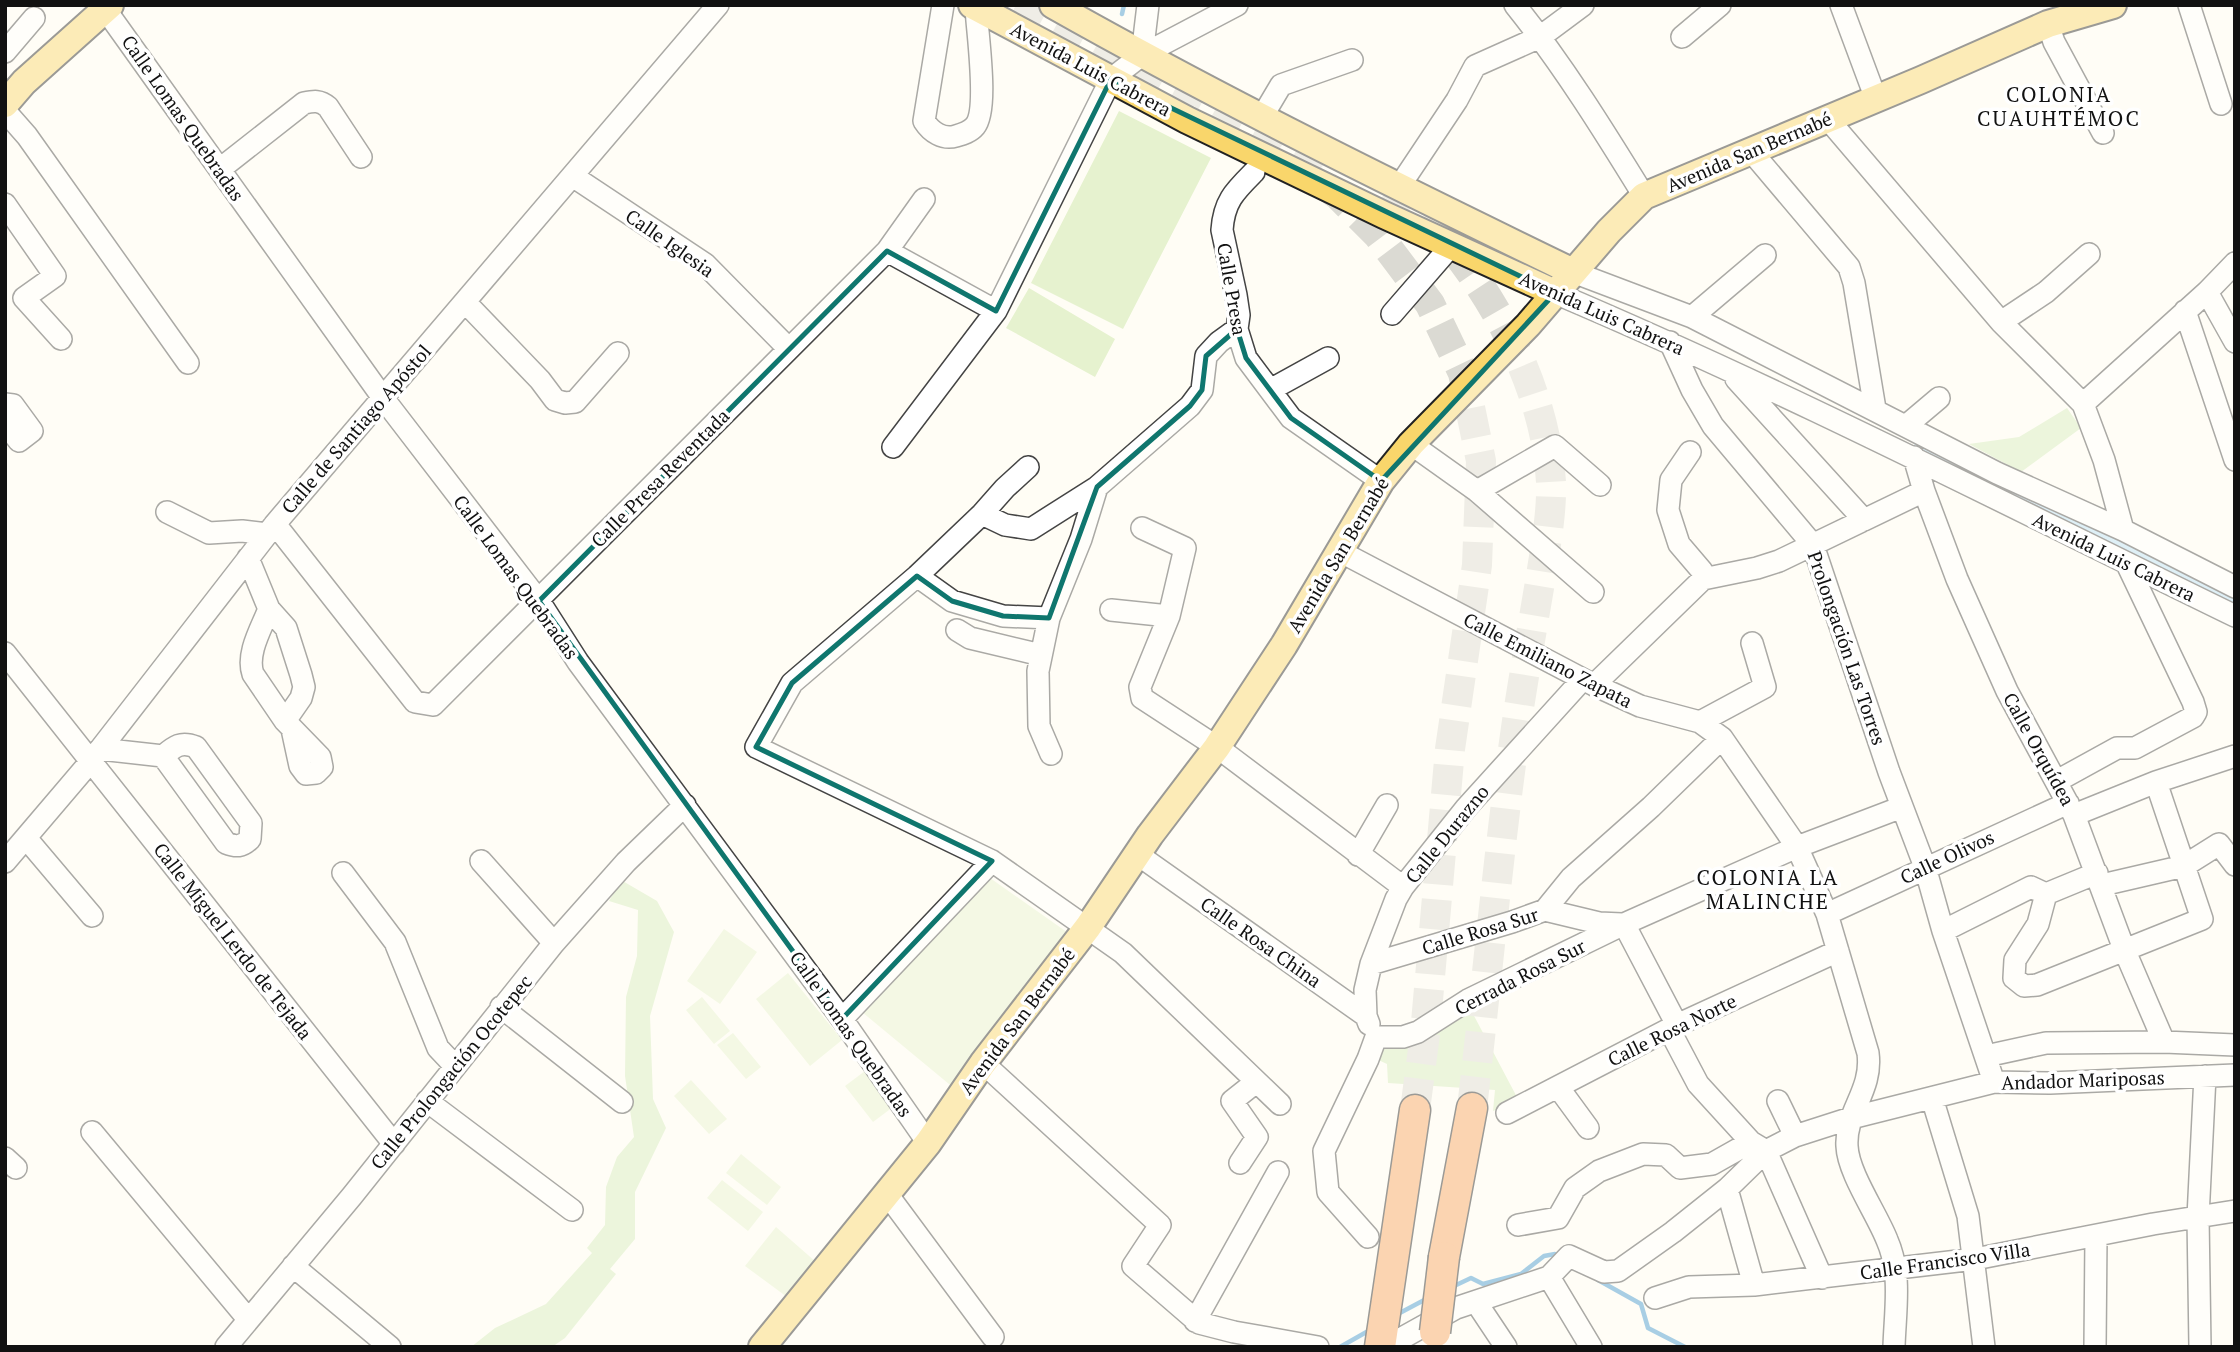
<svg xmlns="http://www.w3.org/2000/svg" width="2240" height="1352" font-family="'PT Serif',serif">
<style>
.green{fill:#d5ebbd}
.pitch{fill:#e6f2cf}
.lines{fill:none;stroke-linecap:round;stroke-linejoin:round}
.stream{stroke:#3f96cf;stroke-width:4.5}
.canal{stroke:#b9e0f7;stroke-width:16}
.highway-tunnel{stroke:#dbdad3;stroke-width:30;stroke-dasharray:30 15;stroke-linecap:butt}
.minor-casing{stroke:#444;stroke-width:24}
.major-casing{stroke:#222;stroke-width:30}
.highway-casing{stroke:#222;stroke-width:33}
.minor{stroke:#fff;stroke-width:21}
.major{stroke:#f9d66b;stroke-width:26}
.highway{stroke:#f5a25d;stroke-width:30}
.highway-bridge-casing{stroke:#222;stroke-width:33;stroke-linecap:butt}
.highway-bridge{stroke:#f5a25d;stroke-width:30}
.marked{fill:none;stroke:#0f766e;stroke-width:5;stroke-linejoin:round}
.labels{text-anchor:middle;stroke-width:7;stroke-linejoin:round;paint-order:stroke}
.street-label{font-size:19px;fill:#111;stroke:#fff}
.neighbourhood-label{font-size:21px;letter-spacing:2px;fill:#111;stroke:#fff}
</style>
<rect width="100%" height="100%" fill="#fffdf5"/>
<path class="green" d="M2067 408 2081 428 2021 472 1969 444 2019 437Z
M621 880 657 901 674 932 650 1016 653 1099 666 1128 635 1192V1239L610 1269 616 1274 565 1338 552 1347H471L495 1328 546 1304 592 1253 587 1248 605 1225 606 1187 617 1157 634 1137 625 1076 626 997 637 956 638 910 609 901Z
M1472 1012 1519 1101 1493 1111 1495 1090 1388 1083 1387 1064 1374 1058 1378 1042H1403L1453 1023Z"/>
<path class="pitch" d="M1119 111 1211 158 1123 329 1031 283Z
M1029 288 1115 339 1095 377 1006 328Z
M990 878 1071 935 955 1089 862 1012Z
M724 929 757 952 720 1004 687 981Z
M788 973 842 1040 810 1066 756 999Z
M702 997 730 1031 714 1044 686 1010Z
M733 1033 761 1067 746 1079 717 1045Z
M865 1071 893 1107 873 1122 845 1086Z
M691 1080 727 1119 709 1134 674 1096Z
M741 1154 781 1187 767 1205 726 1173Z
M722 1180 763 1212 748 1231 707 1198Z
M776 1227 816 1262 787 1297 745 1266Z"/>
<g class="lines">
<path class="stream" d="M1122 14 1124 5
M1598 1280 1641 1304 1648 1328 1685 1347
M1452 1287 1471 1278 1483 1284 1521 1274 1544 1256 1555 1254 1561 1258
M1396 1315 1428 1298
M1340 1347 1370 1330"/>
<path class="canal" d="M1920 450 2023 497 2233 601"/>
<path class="highway-tunnel" d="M1016 5 1255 134 1338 195 1378 235 1430 304 1463 373 1481 461 1477 565 1450 749 1425 1034 1415 1110
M1391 186C1473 251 1545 375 1551 482 1552 515 1545 549 1540 582 1532 630 1523 679 1516 728 1498 854 1487 981 1472 1108"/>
<g class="minor-casing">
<path id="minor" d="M943 5 924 121C931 132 943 140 956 136 963 134 970 132 975 126 989 109 977 32 976 7
M1515 5C1563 65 1604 131 1644 196
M1841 5 1876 99
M2189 5 2221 104
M105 9 383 398 539 601 578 662 842 1019 928 1143
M2048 24 2054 42 2103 133
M1682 37 1720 5
M5 52 34 18
M1142 55 1148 5
M5 111 27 136 188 363
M1262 117 1281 85 1352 60
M1827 118 2001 322 2083 404 2104 460 2123 530
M1751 151 1849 267 1854 283 1875 409
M220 169 304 103C314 101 320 100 328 107L361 157
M1254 172C1235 191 1224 201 1222 230L1236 295 1239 315 1237 329 1246 358 1291 418 1381 481
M574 177 705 264 788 348
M1399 187 1457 100 1475 66 1540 37 1583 5
M5 204 55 276 24 298 61 339
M887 251 996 311
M1573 272 1692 317 1997 473 2123 530 2235 587
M2207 292 2235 342
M1555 293C1786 391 2009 506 2235 616
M465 302 540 380 555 400 565 403 575 402 618 353
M2185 311 2235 460
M1392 314 1451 246
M1692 317 1765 255
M2001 322 2046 292 2089 254
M1670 342 1692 390 1713 426 1813 545 1889 772 1925 867 1943 931 1994 1082
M1736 379 1864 520
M1270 390 1328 358
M5 404 13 405 32 431 19 441 5 423
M2083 404 2207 292 2235 263
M1907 425 1939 398
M1411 444 1477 491 1593 592
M893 447 996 311 1111 79 1142 55 1237 5
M1690 452 1671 480 1668 510 1679 544 1702 571 1703 579
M1914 457 1924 491 1957 579 2007 691 2074 815 2124 949 2164 1042
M1028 467 1005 488 982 514 917 576 792 683 756 747 992 861 1123 953 1280 1104
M1477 491 1555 446 1600 485
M167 512 209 533 242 531 267 534
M982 514 1005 525 1031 529 1097 487
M275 524 415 702 433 705 887 251 924 199
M1142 528 1185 548 1169 616 1140 687 1142 698 1217 747 1403 887
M1341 552 1594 685 1640 706 1700 722 1722 738 1797 847 1827 914 1868 1053C1873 1091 1845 1111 1847 1146 1848 1173 1877 1214 1887 1240 1902 1274 1895 1311 1894 1347
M248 558 269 609 286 628 301 675 304 687 301 698 285 721
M917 576 952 601 1003 616 1049 618
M269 609C261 629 246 654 253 674L285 721 320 757 322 767 316 773 306 774 300 766 292 729
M1111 610 1169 616
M957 630 970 638 1041 655
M5 653 394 1144
M1594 685 1703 579 1757 568 1779 561 1924 491
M1700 722 1765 687 1752 643
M100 749 163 756C175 746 181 741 196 747L251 823 250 839C242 847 236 847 226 843L163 756
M1051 754 1039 726 1038 671 1049 618 1081 539 1097 487 1190 406 1202 390 1206 356 1219 342 1237 329
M2057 781 2117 748H2135L2193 717 2196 712 2193 702 2127 564
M2074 815 2156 782 2235 756
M26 838 92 916
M1137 854 1366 1016 1369 1024
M1358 855 1387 805
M481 861 554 943
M5 862 91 761 275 524 718 5
M343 873 395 942 438 1048 455 1066
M2097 873 2046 894 2038 924 2015 960 2014 978 2024 986 2037 985 2202 919 2156 782
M2102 885 2184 866 2219 844 2235 865
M1545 910 1571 878 1651 807 1722 738
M1827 914 2068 803
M1624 924 1677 1025
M1943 931 2031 887 2046 894
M1371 964 1512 922 1545 910 1599 923 1622 924
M501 1007 622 1102
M1366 1016 1365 990 1371 964 1396 899 1403 887 1466 808 1582 680
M842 1019 992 861
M1669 1029 1698 1084 1751 1142 1766 1151 1822 1278
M1376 1037H1403L1418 1032 1468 1000 1624 924 1797 847 1902 807
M1986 1056 2046 1043 2164 1042 2235 1045
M983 1063 1160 1225 1133 1266 1199 1323 1234 1332 1318 1347
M1558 1087 1588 1128
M1932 1098 1968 1216 1984 1347
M427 1101 572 1210
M1778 1101 1795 1136
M1507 1113 1677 1025 1838 951
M92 1132 248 1319
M5 1158 16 1168
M1240 1163 1257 1137 1232 1101 1256 1082
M1727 1189 1754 1285
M887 1194 993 1337
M1518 1225 1558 1218 1575 1188 1599 1171 1643 1154 1666 1155 1680 1168 1712 1164 1751 1142
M1368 1237 1328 1192 1324 1151 1368 1059 1376 1037
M293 1266 390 1347
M1549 1277 1591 1347
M1655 1298 1689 1287 1754 1285 1975 1259 2153 1224 2235 1211
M1476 1302 1506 1347
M1195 1321 1278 1172
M226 1347 352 1196 554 943 626 862 685 805
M1386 1347 1456 1308 1549 1277 1569 1256 1604 1272 1618 1271 1673 1232 1727 1189 1766 1151 1795 1136 1851 1118 1994 1082 2050 1083 2235 1075
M2095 1347 2096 1237
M2200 1347 2198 1217 2205 1076"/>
</g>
<g class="major-casing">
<path id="major" d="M972 5 1187 120 1384 215 1555 293
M1053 5C1223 101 1398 187 1573 272
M5 104 24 82 110 5
M762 1347 928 1143 983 1063 1088 927 1150 835 1217 747 1284 645 1381 481 1411 444 1528 325 1609 231 1644 196 1921 80 2048 24 2113 5"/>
</g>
<g class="highway-casing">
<path id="highway" d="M1444 1257 1472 1108
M1380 1347 1415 1110"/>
</g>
<use href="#minor" class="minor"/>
<use href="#major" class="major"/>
<use href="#highway" class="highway"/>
<g class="highway-bridge-casing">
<path id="highway-bridge" d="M1435 1332 1444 1257"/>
</g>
<use href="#highway-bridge" class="highway-bridge"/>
</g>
<path d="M0 0H2240V1352H0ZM1111 79 1555 293 1381 481 1291 418 1246 358 1237 329 1206 356 1202 390 1190 406 1097 487 1049 618 1003 616 952 601 917 576 792 683 756 747 992 861 842 1019 539 601 887 251 996 311Z" fill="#fffdf5" fill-opacity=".55" fill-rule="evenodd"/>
<path class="marked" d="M1111 79 1555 293 1381 481 1291 418 1246 358 1237 329 1206 356 1202 390 1190 406 1097 487 1049 618 1003 616 952 601 917 576 792 683 756 747 992 861 842 1019 539 601 887 251 996 311Z"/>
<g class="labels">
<g class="street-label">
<text transform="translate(1091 69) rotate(28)" y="7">Avenida Luis Cabrera</text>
<text transform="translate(183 118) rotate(55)" y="7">Calle Lomas Quebradas</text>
<text transform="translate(1749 152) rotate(-23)" y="7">Avenida San Bernabé</text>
<text transform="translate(670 243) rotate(35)" y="7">Calle Iglesia</text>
<text transform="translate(1232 289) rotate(80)" y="7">Calle Presa</text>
<text transform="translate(1602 313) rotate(24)" y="7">Avenida Luis Cabrera</text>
<text transform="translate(356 429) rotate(-49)" y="7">Calle de Santiago Apóstol</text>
<text transform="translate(660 478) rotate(-45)" y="7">Calle Presa Reventada</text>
<text transform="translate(1338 555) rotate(-59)" y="7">Avenida San Bernabé</text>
<text transform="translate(2114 557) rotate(26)" y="7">Avenida Luis Cabrera</text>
<text transform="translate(516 577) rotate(54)" y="7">Calle Lomas Quebradas</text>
<text transform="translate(1847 648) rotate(71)" y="7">Prolongación Las Torres</text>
<text transform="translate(1548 660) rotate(27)" y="7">Calle Emiliano Zapata</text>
<text transform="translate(2039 749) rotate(61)" y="7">Calle Orquídea</text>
<text transform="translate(1447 834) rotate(-51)" y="7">Calle Durazno</text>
<text transform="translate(1947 857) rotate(-25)" y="7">Calle Olivos</text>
<text transform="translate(1480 931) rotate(-17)" y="7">Calle Rosa Sur</text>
<text transform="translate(233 941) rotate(52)" y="7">Calle Miguel Lerdo de Tejada</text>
<text transform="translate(1261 942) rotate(35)" y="7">Calle Rosa China</text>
<text transform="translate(1520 977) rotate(-27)" y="7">Cerrada Rosa Sur</text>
<text transform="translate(1017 1021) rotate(-53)" y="7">Avenida San Bernabé</text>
<text transform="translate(1672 1030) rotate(-26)" y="7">Calle Rosa Norte</text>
<text transform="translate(851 1034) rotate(55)" y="7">Calle Lomas Quebradas</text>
<text transform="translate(451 1072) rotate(-51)" y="7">Calle Prolongación Ocotepec</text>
<text transform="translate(2083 1080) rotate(-2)" y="7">Andador Mariposas</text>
<text transform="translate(1945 1261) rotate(-8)" y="7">Calle Francisco Villa</text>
</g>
<g class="neighbourhood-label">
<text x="2059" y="102">COLONIA<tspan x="2059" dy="24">CUAUHTÉMOC</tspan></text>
<text x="1768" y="885">COLONIA LA<tspan x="1768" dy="24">MALINCHE</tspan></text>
</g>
</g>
<rect width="2240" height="1352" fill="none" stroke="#111111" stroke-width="14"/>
</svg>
